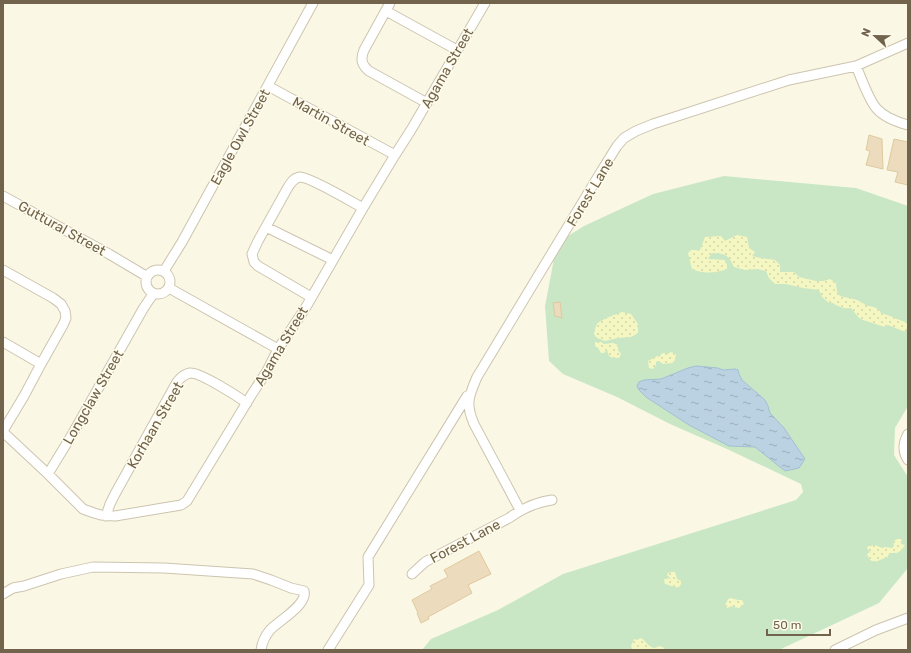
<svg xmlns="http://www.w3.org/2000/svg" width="911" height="653" font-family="Rubik,sans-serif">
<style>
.green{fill:#c9e7c5}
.sand{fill:url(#sand-dots)}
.water{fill:url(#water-ripples);stroke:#a2bfd4}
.building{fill:#ecdcbd;stroke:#dfc9a0}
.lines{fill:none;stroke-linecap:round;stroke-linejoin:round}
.minor-casing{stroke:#cdc4af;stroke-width:11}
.minor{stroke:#fff;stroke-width:9}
.labels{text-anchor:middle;stroke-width:3;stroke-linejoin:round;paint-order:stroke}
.street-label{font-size:14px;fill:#71634c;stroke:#fefbeb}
</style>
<defs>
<pattern id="sand-dots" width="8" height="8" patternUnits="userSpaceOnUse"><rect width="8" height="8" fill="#f5f7c2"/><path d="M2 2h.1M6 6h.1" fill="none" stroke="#d5d6a8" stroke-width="1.8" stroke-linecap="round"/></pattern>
<pattern id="water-ripples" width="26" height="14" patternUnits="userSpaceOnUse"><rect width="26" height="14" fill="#bbd2e3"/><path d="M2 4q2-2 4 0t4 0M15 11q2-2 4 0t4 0" fill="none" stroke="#9caeba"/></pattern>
</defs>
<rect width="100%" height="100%" fill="#faf8e5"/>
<path class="green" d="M724 176 856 188 908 206V406L895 428 894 455 908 477V568L879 603 779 650H422L431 639 498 610 563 574 796 500 803 492 801 484 727 449 670 424 617 397 563 374 549 361 545 306 554 259 558 247 562 241 568 236 584 226 653 194Z"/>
<path class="sand" d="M737 235 747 237 749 248 755 252 752 256 760 258 775 260 780 265V272H794L799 277 816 281H824L830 279 836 283 837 292 840 296C847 298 853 298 859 301 862 302 865 305 868 306 873 307 878 307 881 313L890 316 897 319 908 323V331H903L888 325 885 327 863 320 859 318 851 308C844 309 838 307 833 303H829L822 297 819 290 803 288 786 284H775L769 278 766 271 757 269 745 270 734 267C728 254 726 254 712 253L708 259 725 260 727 265V269C717 273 701 274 692 269L688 253 691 250H700L705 237 721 236 725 241Z
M622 312 631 314 638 324V333L631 337 618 338 605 341 597 338 594 334C595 331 595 327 597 324 600 320 617 314 622 312Z
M595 342H601L604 344 613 343 618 345V350L621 354 619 358H613L609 356 607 350 604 353H601L598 348 595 346Z
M671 352 676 354 675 358V360L673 363 663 364 659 361 656 362V365L653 369 649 368 648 361 657 356 660 357 661 354 664 353 668 354Z
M897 539H901L902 541 901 544 905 545 901 551H900L897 553H891L888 555V557C879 559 872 568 867 554L870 552 867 548 868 546H871L875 545 882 548 885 547 892 548 894 546C893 542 894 541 897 539Z
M671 572H675L677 579 681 581V584L679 587C675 588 669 585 665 584L664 580 666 578 671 579 667 575 668 573Z
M731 598 738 600H742L744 604 739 608 734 607 732 606 727 608 725 605 728 599Z
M641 638C646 641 649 648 655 648 657 647 659 646 661 646L664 648 663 650H642L641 649 634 650 632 649 631 646 634 639 637 640Z"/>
<path class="water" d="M696 366 718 368 723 370 735 369 738 370 739 374 742 380 765 400 768 406 770 413 784 428 805 459 799 468 785 471 755 447 729 446 689 425 646 397 639 390 637 386 639 382 644 380 661 379 688 368Z"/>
<path class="building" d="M869 135 882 139 883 169 866 165 870 151 866 150Z
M894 139 908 142V185L895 182 898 172 887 170Z
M560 302 562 318 555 316 553 303Z
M479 551 491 574 468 585 472 593 428 617 429 619 421 623 417 613H418L412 600 432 589 430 586 448 577 444 570Z"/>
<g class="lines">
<g class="minor-casing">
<path id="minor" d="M390 3 364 50C360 60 362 65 369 71L427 103
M386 11 457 50
M856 66C861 77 869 101 877 109 885 118 897 122 908 125
M268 86 395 155
M3 196 109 254 146 276
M266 227 333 260
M146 282a12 12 0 1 1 24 0a12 12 0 1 1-24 0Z
M3 270 53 298 61 304 65 311 66 318 63 325 41 364 24 396 3 431
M164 271 182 242 313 3
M169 288 278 349
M311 297 258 266 254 262 252 254 258 241 287 189C290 184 293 178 300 177 310 177 352 202 363 208
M3 342 41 364
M3 432 48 474 83 509 94 513 101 515 115 516 181 505 187 501 252 394 267 371 278 349 306 307 363 208 395 155 411 130 485 3
M908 434C903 443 902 451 908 460
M48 474 73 433 143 309 153 294
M520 510 474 424C465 403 469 396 477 377L599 175 617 146 624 138 636 131 653 124 789 80 856 66 908 43
M106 516 110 504 115 494 177 382C180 378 185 374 190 373 200 372 237 396 247 403
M412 574 425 562 509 518C522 509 535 502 552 500
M3 594 13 588 24 586 61 574 93 567 164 568 253 574 271 580 291 588 304 591C308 605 278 621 270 630 265 636 262 643 261 650
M328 650 369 585 368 557 467 396
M835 650 876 630 908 618"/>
</g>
<use href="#minor" class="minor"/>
</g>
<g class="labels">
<g class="street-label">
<text transform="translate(447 68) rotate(-60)" y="5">Agama Street</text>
<text transform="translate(331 121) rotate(29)" y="5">Martin Street</text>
<text transform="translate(240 137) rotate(-61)" y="5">Eagle Owl Street</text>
<text transform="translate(590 192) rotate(-59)" y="5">Forest Lane</text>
<text transform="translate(62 228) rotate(29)" y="5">Guttural Street</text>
<text transform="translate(281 346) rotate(-59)" y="5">Agama Street</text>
<text transform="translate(93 397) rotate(-60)" y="5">Longclaw Street</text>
<text transform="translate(155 425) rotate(-60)" y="5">Korhaan Street</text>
<text transform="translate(465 541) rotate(-28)" y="5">Forest Lane</text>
</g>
</g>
<rect width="911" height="653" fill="none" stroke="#71634c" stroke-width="8"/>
<g transform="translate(875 36) rotate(292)" stroke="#fefbeb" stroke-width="3" paint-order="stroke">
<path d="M0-3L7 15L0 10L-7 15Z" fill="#71634c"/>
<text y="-6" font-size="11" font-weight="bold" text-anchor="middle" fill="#71634c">N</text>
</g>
<path d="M767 629v6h63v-6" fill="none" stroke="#71634c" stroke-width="2"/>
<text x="773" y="629" font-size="12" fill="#71634c" stroke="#fefbeb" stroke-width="3" paint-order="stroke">50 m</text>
</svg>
